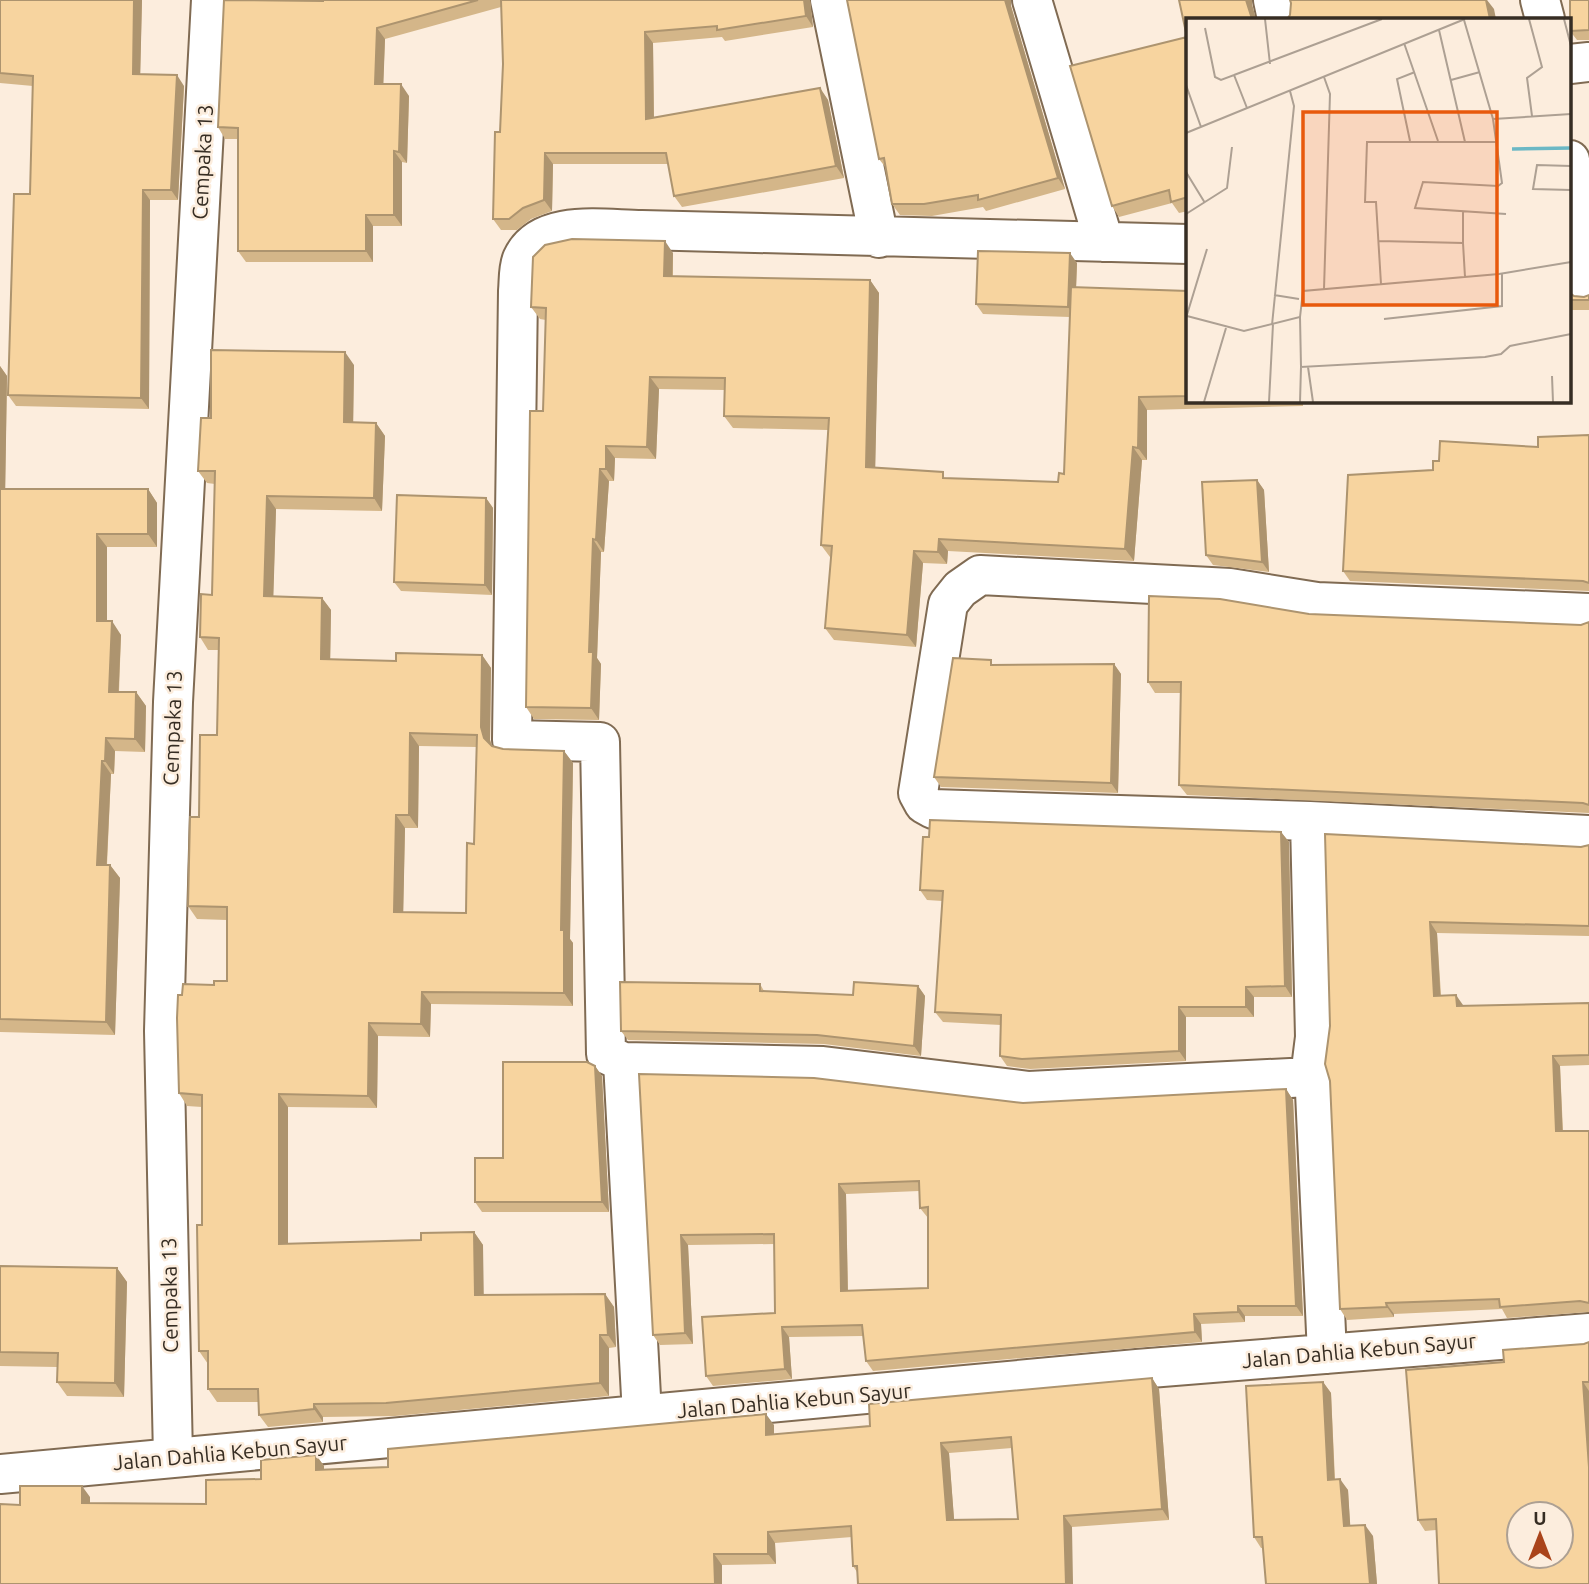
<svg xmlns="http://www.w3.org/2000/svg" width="1589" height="1584" font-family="Ubuntu,sans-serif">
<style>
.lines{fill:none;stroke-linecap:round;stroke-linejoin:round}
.minor-casing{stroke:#806b53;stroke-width:42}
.minor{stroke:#fff;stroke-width:38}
.wall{fill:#d4b689;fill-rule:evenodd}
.shaded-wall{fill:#ad946f}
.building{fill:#f7d49f;stroke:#ad946f;stroke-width:2;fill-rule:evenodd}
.labels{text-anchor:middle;stroke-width:5;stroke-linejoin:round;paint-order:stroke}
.street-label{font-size:21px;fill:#362d23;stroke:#fceddd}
.inset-river{fill:none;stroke:#6bb8c5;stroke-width:3.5}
.inset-road{fill:none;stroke:#ada093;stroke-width:2}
.view{fill:#e8590c;fill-opacity:0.15;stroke:#e8590c;stroke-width:3.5}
.inset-edge{fill:none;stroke:#362d23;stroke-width:3.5}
</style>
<rect width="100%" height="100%" fill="#fceddd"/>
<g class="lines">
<g class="minor-casing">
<path id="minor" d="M830 0 879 238
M1032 0 1104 242
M1273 0 1277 19
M1540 0 1545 19
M1570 64 1589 62
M1570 160 1589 286
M1188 244 642 230C605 230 541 218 522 259 518 268 519 281 518 291L512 740 600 742 606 1054 623 1062 823 1066 1029 1091 1310 1077 1315 1092 1327 1354
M1589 613 1317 602 1230 588 980 575 960 589 948 604 918 793 924 804 933 809 1310 821 1589 835
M623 1062 642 1415
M1310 1077 1315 1037 1310 821
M173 1457 164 1031 173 702 211 0
M0 1474 1137 1369 1589 1333"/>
</g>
<use href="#minor" class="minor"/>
</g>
<path class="wall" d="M0 0H142L140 74 184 86 178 200H150L149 409 16 406 8 395 30 194 33 86 0 83Z
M323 0H810L813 27 725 41 722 37 653 43 654 118 820 88 828 100 844 178 682 207 674 196 668 164H553L552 211 531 219 517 230H501L493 219 500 132 503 64 501 7 385 39 383 84 409 96 407 163 402 162V226H373V262H246L238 251V139H225L218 127Z
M1179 0H1252V4L1188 19V211L1179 213 1172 203 1119 217 1112 206 1187 37Z
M1589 0V40H1577L1570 31Z
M1011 6 1065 189 986 211 983 207 932 216 900 215 892 204 886 168 879 159Z
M673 253V277L870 280 879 293 875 467 947 478 1058 482 1064 474 1070 317 983 314 976 304 1077 263 1076 287 1188 291V401H1303V406L1147 410V460H1142L1134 561 948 551 947 564 923 563 916 647 834 640 825 628 831 557H830L821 545 828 430 733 428 724 416 725 390 659 389 656 459 615 458 614 481H609L604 552H601L597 658 601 664 599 720 534 719 526 707 543 411 546 320 540 319 531 307Z
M1570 290V293L1574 296 1584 297 1589 295V310H1570Z
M354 365 353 422 376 423 385 436 382 511 276 509 273 596 322 598 331 610 330 660 396 661 482 655 491 668 490 740 492 746 503 749 564 751 573 763 570 939 573 943V1006L431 1004 430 1037 378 1036 377 1108 288 1107V1244L421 1240 474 1232 483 1245V1295L605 1294 614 1307 616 1347 609 1348V1396L395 1416 323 1417V1422L268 1427 259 1415V1402H217L208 1389V1364L199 1351 202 1225V1107L187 1106 179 1093 182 995 227 981V920L197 919 188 906 199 817 217 735 219 650H208L200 637 212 595 215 484 207 483 198 471ZM419 746 477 747 474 844 466 913 403 912 405 828H418Z
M0 366 7 376 5 489H148L157 503V547H107V621L121 635 119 692H136L146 706 145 752 115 751 114 774H111L107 865H110L120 878 115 1035 0 1032Z
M1377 401H1441V403L1379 404Z
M1589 435V591L1350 581 1343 571 1433 470 1439 461 1538 447Z
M1257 480 1264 490 1269 572 1213 565 1206 555Z
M486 498 493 508 492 595 401 591 394 582Z
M1309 614 1581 625 1589 622V813L1187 795 1179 785 1181 693H1155L1148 682Z
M1114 664 1121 674 1118 793 941 787 934 777 994 665Z
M1281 832 1289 842 1292 997H1254V1017H1186V1061L1030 1069 1007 1066 1000 1056 1001 1025 943 1022 935 1012 942 901 927 900 920 890Z
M1325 834 1581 847 1589 845V936L1437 933 1441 995 1463 1006 1589 1003V1065L1560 1066 1563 1131H1589V1312L1507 1318 1502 1309 1394 1314V1317L1347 1320 1340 1309 1330 1026Z
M760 984 764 991 853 995 918 986 925 996 921 1056 824 1044 628 1040 621 1031Z
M595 1066 602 1076 609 1212H482L475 1202 503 1158Z
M639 1074 1023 1103 1286 1089 1293 1100 1303 1316H1245V1322L1201 1324 1202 1342 873 1371 866 1361 863 1336 789 1337 792 1379 713 1386 706 1376 775 1313 774 1244 688 1245 693 1344 660 1345 653 1335ZM919 1191 920 1208 928 1218V1288L848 1291 846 1194Z
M0 1266 117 1268 127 1282 124 1397 67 1396 57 1382V1367L0 1366Z
M1589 1342V1584L1436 1530 1425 1531 1418 1520 1504 1362Z
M1152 1378 1159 1389 1169 1520 1072 1527 857 1572 853 1566 852 1537 775 1543 776 1564 722 1565V1584H0L20 1505 90 1497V1503L206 1504 261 1479 316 1455 324 1466V1470L388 1467 774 1425V1434L870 1426ZM1012 1448 1018 1519 954 1520 949 1453Z
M1323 1382 1331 1393 1335 1479 1348 1490 1350 1526 1373 1536 1377 1584H1266L1263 1548H1261L1254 1537Z"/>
<path class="shaded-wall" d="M134 0H142L140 85 133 74Z
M804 0H810L813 27 806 16Z
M1005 0H1011V6L1065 189 1058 178Z
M1246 0H1252V4L1256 19H1252Z
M1482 0H1487L1494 9 1496 19H1490Z
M377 28 385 39 383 95 375 84Z
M645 32 653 43 654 130 646 119Z
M177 75 184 86 178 200 171 190Z
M401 84 409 96 407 163 399 152Z
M820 88 828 100 844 178 836 166Z
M394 151 402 162V226L394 215Z
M545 153 553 164 552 211 544 200Z
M143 190 150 200 149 409 141 398Z
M366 215 373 226V262L366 251Z
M665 241 673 253 672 289 664 276Z
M1070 253 1077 263 1075 317 1068 307Z
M870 280 879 293 875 479 866 467Z
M345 352 354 365 353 435 344 422Z
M0 366 7 376 5 503 0 495Z
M650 377 659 389 656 459 647 447Z
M1139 397 1147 410V460L1138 448Z
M376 423 385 436 382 511 374 498Z
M606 446 615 458 614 481 606 469Z
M1133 447 1142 460 1134 561 1125 549Z
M600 469 609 481 604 552 596 540Z
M1257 480 1264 490 1269 572 1262 562Z
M148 489 157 503V547L148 534Z
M267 496 276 509 273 609 264 596Z
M486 498 493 508 492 595 485 585Z
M97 534 107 547V634L97 621Z
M593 539 601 552 597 658 601 664 599 720 591 708 589 652Z
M939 539 948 551 947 564 938 552Z
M914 551 923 563 916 647 907 635Z
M322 598 331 610 330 672 321 659Z
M112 621 121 635 118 705 109 692Z
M482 655 491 668 490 740 493 751 484 738 481 727Z
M1114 664 1121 674 1118 793 1111 783Z
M136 692 146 706 145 752 135 739Z
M410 733 419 746 418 828 409 815Z
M106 738 115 751 114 774 105 761Z
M564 751 573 763 570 939 573 943V1006L564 993 561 930Z
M102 761 111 774 106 878 97 865Z
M396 815 405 828 403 925 394 912Z
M1281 832 1289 842 1292 997 1285 986Z
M110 865 120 878 115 1035 106 1022Z
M1430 922 1437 933 1441 1006 1434 996Z
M918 986 925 996 921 1056 914 1046Z
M1246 987 1254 997V1017L1246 1007Z
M422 992 431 1004 430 1037 421 1024Z
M1456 995 1463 1005 1464 1016 1457 1006Z
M1179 1007 1186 1017V1061L1179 1051Z
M369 1023 378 1036 377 1108 368 1096Z
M1553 1056 1560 1066 1563 1142 1556 1131Z
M595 1066 602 1076 609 1212 602 1202Z
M1286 1089 1293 1100 1303 1316 1296 1306Z
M279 1094 288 1107V1257L279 1244Z
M839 1184 846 1194 848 1301 841 1291Z
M474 1232 483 1245 484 1308 475 1295Z
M681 1235 688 1245 693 1344 685 1333Z
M117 1268 127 1282 124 1397 115 1383Z
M605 1294 614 1307 616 1347 608 1335Z
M1386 1303 1394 1314V1317L1387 1307Z
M1238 1306 1245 1316V1322L1238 1312Z
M1194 1314 1201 1324 1202 1342 1195 1332Z
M782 1327 789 1337 792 1379 785 1369Z
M600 1335 609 1348V1396L600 1383Z
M1152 1378 1159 1389 1169 1520 1162 1509Z
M1323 1382 1331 1393 1335 1490 1328 1480Z
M1583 1382 1589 1391V1468Z
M314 1404 323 1417V1422L314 1409Z
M766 1414 774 1425V1446L766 1435Z
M941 1443 949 1453 955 1531 947 1520Z
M316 1455 324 1466V1481L316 1470Z
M1340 1479 1348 1490 1351 1537 1344 1526Z
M82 1486 90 1497V1514L82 1503Z
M1064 1516 1072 1527 1073 1584H1066Z
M1365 1525 1373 1536 1377 1584H1370Z
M768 1532 775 1543 776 1564 768 1554Z
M714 1554 722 1565V1584H715Z"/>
<path class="building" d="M0 0H134L133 74 177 75 171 190H143L141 398 8 395 14 194H30L33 76 0 73Z
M224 0 323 1V0H478L377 28 375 84H401L399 152 394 151V215H366V251H238V128L218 127Z
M501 0H804L806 16 717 30V26L645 32 646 119 820 88 836 166 674 196 666 153H545L544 200 523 208 509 219H493L495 132H500L503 64Z
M847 0H1005L1058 178 978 200V195L924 204H892L884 158 879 159Z
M1179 0H1246L1252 19H1188V197L1171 202 1169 190 1112 206 1070 66 1187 37Z
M1290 0H1486L1490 19H1287L1290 15 1291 3Z
M1570 0H1589V30L1570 31Z
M572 239 665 241 664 276 870 280 866 467 943 472V478L1058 482 1059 473 1064 474 1071 287 1188 291V396L1139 397 1138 448 1133 447 1125 549 939 539 938 552 914 551 907 635 825 628 832 546 821 545 829 418 724 416 725 378 650 377 647 447 606 446V469H600L596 540 593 539 589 652H593L591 708 526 707 530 411H543L546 308 531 307 533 257 545 245Z
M978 251 1070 253 1068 307 976 304Z
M1570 293 1574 296 1584 297 1589 295V300H1570Z
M211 350 345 352 344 422 376 423 374 498 267 496 264 596 322 598 321 659 396 661V653L482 655 481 727 484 738 492 746 503 749 564 751 561 930H564V993L422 992 421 1024 369 1023 368 1096 279 1094V1244L421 1240V1233L474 1232 475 1295 605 1294 608 1335H600V1383L386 1403 314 1404V1409L259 1415 258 1389H208V1351H199L197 1225H202V1095L179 1093 177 1018 178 995H182L183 984 214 985V981H227V907L188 906 190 817H199L200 735H217L219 638 200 637 201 594 212 595 215 471H198L201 418H211ZM410 733 477 735 474 844 467 843 466 913 394 912 396 815H409Z
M1589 435V583L1583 581 1343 571 1348 475 1433 470V461H1439L1440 441 1538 447V437Z
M1257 480 1262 562 1206 555 1202 482Z
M0 489H148V534H97V621H112L109 692H136L135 739 106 738 105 761H102L97 865H110L106 1022 0 1019Z
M397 495 486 498 485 585 394 582Z
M1149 596 1220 599 1309 614 1581 625 1589 622V805L1583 803 1179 785 1181 682H1148Z
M953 658 991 660V665L1114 664 1111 783 934 777Z
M930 820 1281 832 1285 986 1246 987V1007H1179V1051L1022 1059 1000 1056 1001 1015 935 1012 943 891 920 890 923 837H929Z
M1325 834 1581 847 1589 845V926L1430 922 1434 996 1456 995 1457 1006 1589 1003V1055L1553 1056 1556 1131H1589V1303L1580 1301 1500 1307 1499 1299 1386 1303 1387 1307 1340 1309 1330 1081 1325 1064 1330 1026Z
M620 982 760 984V991L853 995 854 982 918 986 914 1046 817 1035 621 1031Z
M503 1062H587L595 1066 602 1202H475V1158H503Z
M639 1074 814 1078 1023 1103 1286 1089 1296 1306H1238V1312L1194 1314 1195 1332 866 1361 862 1325 782 1327 785 1369 706 1376 702 1317 775 1313 774 1234 681 1235 685 1333 653 1335ZM919 1181 920 1208 928 1207V1288L841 1291 839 1184Z
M0 1266 117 1268 115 1383 57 1382 58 1353 0 1352Z
M1589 1342V1382H1583L1589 1467V1584H1439L1436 1519 1418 1520 1406 1370 1504 1362 1503 1350 1584 1344ZM1519 1514H1561V1556H1519Z
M1152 1378 1162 1509 1064 1516 1066 1584H858L857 1566H853L851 1526 768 1532V1554H714L715 1584H0V1504L20 1505V1486H82V1503L206 1504V1480L261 1479V1460L316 1455V1470L388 1467V1449L766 1414V1435L870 1426 869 1404ZM1011 1437 1018 1519 947 1520 941 1443Z
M1323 1382 1328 1480 1340 1479 1344 1526 1365 1525 1370 1584H1266L1262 1537H1254L1246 1386Z"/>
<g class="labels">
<g class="street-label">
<text transform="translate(203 162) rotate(-87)" y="7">Cempaka 13</text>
<text transform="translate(173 728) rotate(-88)" y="7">Cempaka 13</text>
<text transform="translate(170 1295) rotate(-91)" y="7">Cempaka 13</text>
<text transform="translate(1359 1351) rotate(-5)" y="7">Jalan Dahlia Kebun Sayur</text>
<text transform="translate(794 1401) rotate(-5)" y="7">Jalan Dahlia Kebun Sayur</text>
<text transform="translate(230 1453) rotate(-5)" y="7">Jalan Dahlia Kebun Sayur</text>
</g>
</g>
<g transform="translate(1186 18)">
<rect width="385" height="385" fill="#fceddd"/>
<path class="inset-river" d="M326 131 385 130"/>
<path class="inset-road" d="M79 1 84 46M343 1 356 49 341 60 346 98M378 1 385 28M278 2 307 101 316 165 312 168 237 164 229 190 320 196M19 10 29 59 35 62 48 57 61 90M253 12 279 124M218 25 252 123M48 57 196 1M138 59 144 76 138 271M265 62 294 54M0 67 15 109M307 101 385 96M0 115 279 1M224 123 211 61 229 54M385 148 351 147 347 171 385 172M0 154 19 185M0 196 41 170 46 129M193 223 277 225 279 259M277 225V194M195 266 190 184H179L181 124H310M88 277 113 281M1 298 58 313 114 299 117 273 313 256 385 244M114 299 115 349 299 339 315 336 324 328 385 316M0 300 21 231M198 301 316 288V255M86 307 108 88 104 73M122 349 127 384M366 358 367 384M18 384 40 310M83 384 87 306M114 384 115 349"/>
<path class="view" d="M117 94H311V287H117Z"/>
<rect width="385" height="385" class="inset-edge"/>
</g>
<g transform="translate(1540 1535)"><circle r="33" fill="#fceddd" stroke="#ada093" stroke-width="2"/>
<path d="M0-5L12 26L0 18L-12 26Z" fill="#aa441a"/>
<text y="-10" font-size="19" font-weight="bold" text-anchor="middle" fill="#362d23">U</text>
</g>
</svg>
